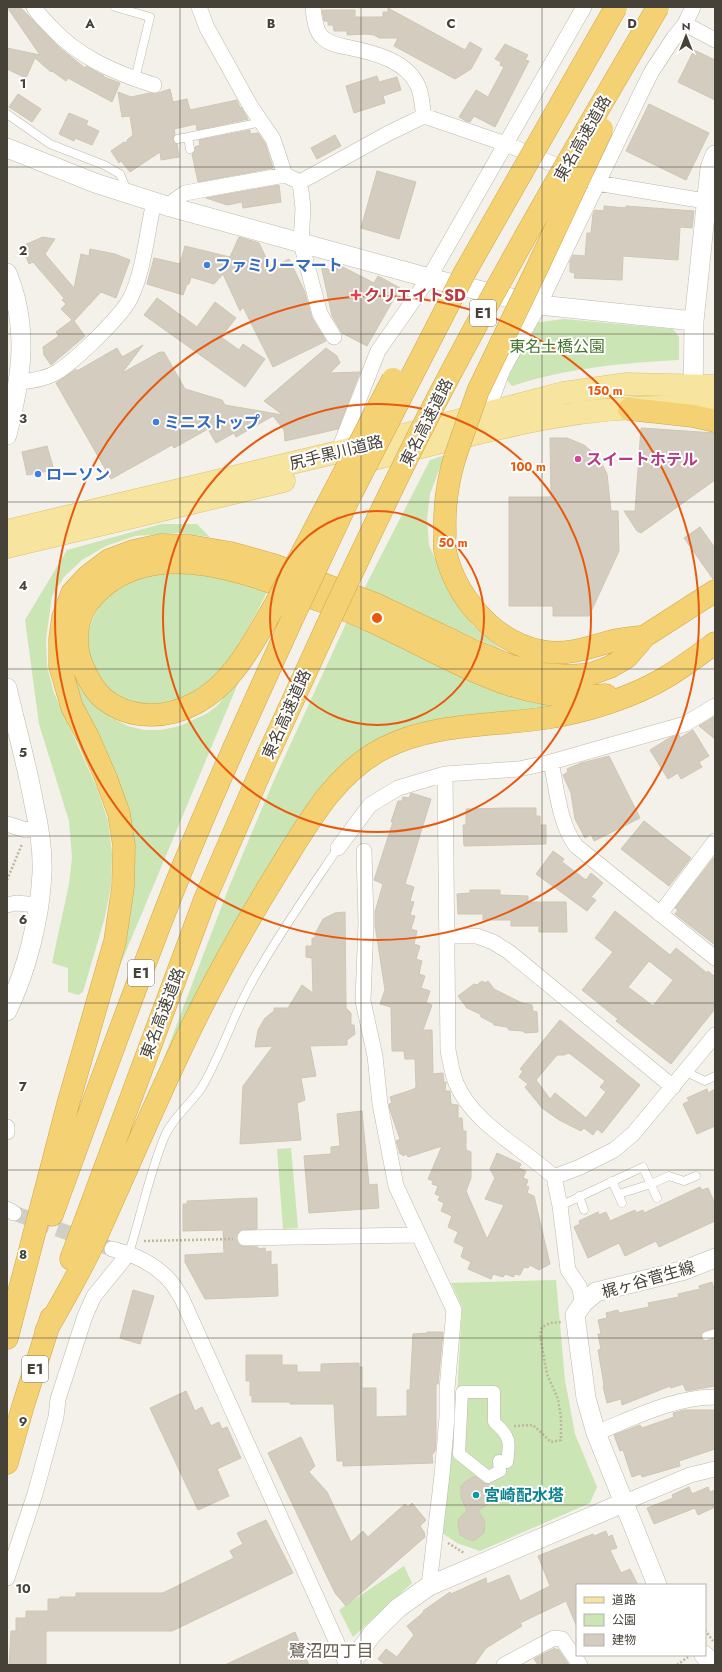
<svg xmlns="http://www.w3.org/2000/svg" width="722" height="1672" font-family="Jost,'Noto Sans JP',sans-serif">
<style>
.green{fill:#cce5b5}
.building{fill:#d4cdbf;stroke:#cfc6b3;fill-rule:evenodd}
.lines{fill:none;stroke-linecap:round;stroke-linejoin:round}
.minor-tunnel{stroke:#d1cec6;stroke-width:15;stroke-dasharray:15 8;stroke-linecap:butt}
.service-casing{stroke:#beb9ac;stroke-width:9}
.pedestrian-casing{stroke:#beb9ac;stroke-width:13}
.minor-casing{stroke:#beb9ac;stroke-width:16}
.tertiary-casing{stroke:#beb9ac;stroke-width:20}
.primary-casing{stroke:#dcc26e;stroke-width:23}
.motorway-casing{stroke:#d3a743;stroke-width:23}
.path{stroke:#bfb69e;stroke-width:2.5;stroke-dasharray:2 2;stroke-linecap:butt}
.service{stroke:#fff;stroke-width:8}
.pedestrian{stroke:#fff;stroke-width:12}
.minor{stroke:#fff;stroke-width:15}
.tertiary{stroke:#fff;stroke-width:19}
.primary{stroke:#f7e49e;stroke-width:22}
.motorway{stroke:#f4d173;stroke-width:22}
.motorway-bridge-casing{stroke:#d3a743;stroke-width:23;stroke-linecap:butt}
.motorway-bridge{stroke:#f4d173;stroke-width:22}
.grid{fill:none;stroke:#474238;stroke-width:1;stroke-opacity:0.55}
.ring{fill:none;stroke:#e8590c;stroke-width:2}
.shop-dot{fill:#3f7fe0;stroke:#fff;stroke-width:1.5}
.health-dot{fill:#e0444e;stroke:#fff;stroke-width:1.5}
.hotel-dot{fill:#d1479c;stroke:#fff;stroke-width:1.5}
.culture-dot{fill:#0f9aa8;stroke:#fff;stroke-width:1.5}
.labels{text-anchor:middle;stroke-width:4;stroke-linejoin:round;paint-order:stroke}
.shield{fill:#fff;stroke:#7e7b74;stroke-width:1}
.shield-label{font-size:15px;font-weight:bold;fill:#474238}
.street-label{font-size:16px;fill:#474238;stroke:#fff}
.shop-label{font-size:16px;font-weight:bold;fill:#366cbe;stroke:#fff;text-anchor:start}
.health-label{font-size:16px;font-weight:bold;fill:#be3a42;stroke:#fff;text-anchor:start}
.park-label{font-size:16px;fill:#45752e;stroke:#fff}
.hotel-label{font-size:16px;font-weight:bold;fill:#b23c85;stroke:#fff;text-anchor:start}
.culture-label{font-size:16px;font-weight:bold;fill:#0d838f;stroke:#fff;text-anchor:start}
.neighbourhood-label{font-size:17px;fill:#696050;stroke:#fff}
.grid-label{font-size:13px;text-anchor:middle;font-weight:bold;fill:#474238;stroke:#fff;stroke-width:4;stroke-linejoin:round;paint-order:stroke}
.centre{fill:#e8590c;stroke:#fff;stroke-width:2}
.ring-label{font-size:12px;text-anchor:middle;font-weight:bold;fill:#e8590c;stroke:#fff;stroke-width:4;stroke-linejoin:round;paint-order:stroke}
</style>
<rect width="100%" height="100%" fill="#f3f1e9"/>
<path class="green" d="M564 319 673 329 679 337V360C622 363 567 368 512 386L507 380 534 323Z
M448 454 445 464 441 465 430 494 427 520 429 545 447 585 472 625 502 650 364 589 430 460Z
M161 524H197L210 537 178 533 135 536 106 546 82 560 64 577 52 596 46 639 47 666 54 693 97 788 108 821 112 853 111 886 105 917 83 992 78 995 68 992V968L52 963 69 884 72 857 69 821 39 724 25 620 67 550Z
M160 572 208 574 269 588C251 623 233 662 202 688 191 697 174 702 160 704 146 705 130 705 118 698 109 693 104 684 99 675 96 670 92 665 90 659 81 633 98 600 120 585 131 578 148 576 160 572Z
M349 617 577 704 367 747 168 1059 164 1058 229 887 274 780Z
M73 661 92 701 110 717 128 726 144 730H161L180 726 208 713 219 704 244 669 109 992 129 863 70 684Z
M291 1148 298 1228 283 1229 277 1149Z
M556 1280 565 1380 575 1434 597 1487 590 1503 480 1551 457 1543 442 1533 456 1412 462 1307 451 1283Z
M404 1566 412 1583 353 1637 339 1610Z"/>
<path class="building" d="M7 7H20L60 48 85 68 86 66 104 76V77L120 83 112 102 68 78 66 81 52 71 51 72 35 58 26 78 7 69V48L40 55Z
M388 8 465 50 470 42 482 49 471 69 455 79 394 46 398 38H379L374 35 365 34 347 35V31H334L333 25H328V21H324L322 10H355V17H383V12H388Z
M505 44 528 55 525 60 529 61 495 127 474 116 470 122 466 121 459 117 476 90 488 97 504 67 500 65 501 62 495 59Z
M694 50 715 60V100L678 82Z
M377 76 379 82 397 77 401 90 383 96 385 103 354 113 346 86Z
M170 89 173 102 187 99 190 110 237 100 240 108 241 107 248 119 197 130 196 124 174 129 175 134 173 140 177 144 179 157 161 160 160 152 130 172 121 161 119 163 111 151 124 142 127 143V140L133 135 130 116 122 117 118 92 131 97 150 93 155 94Z
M18 94 41 109 32 122 9 107Z
M649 104 709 133 686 180 626 151Z
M69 113 88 121 86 125 99 131 92 145 75 138 74 141 59 134Z
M250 130V134L258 133 265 143 273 168 198 182 192 154 195 151V147L200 145 199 140Z
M335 135 341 146 317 159 311 148Z
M377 171 416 182 399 239 361 228Z
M279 185 281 202 243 208 242 202 227 205 206 198Z
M604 206 626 208V206L694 211 692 228 681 227 680 228 678 260 623 256 622 280 574 278 575 273 570 272V261L573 255 585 256 587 233H591L593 214 595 210 604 211Z
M43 237 55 239 45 254 74 288 81 254 89 256 90 249 115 254 130 260 116 298 101 292 74 321 85 336 51 365 44 355 43 347 59 336 56 332 72 320 61 309 66 304 62 300 64 298 33 262 29 264 22 246Z
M239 237 259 243 271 268 289 259 304 290 312 318 326 341 273 367 243 307 240 311 223 274 214 284 191 277 189 284H187L183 295 147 284 154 258 180 264 185 246 230 257Z
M337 264 374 283 378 276 400 288 367 346 342 333 332 316 321 265 331 271Z
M157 298 197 327 215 302 236 318 221 337 239 350 243 344 265 359 245 387 144 315Z
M143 345 122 373 160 352H164L185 389 222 400 225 405 283 415 264 401 326 348 337 356 340 363 330 373 360 372 338 429 285 441 284 430 273 416 236 437 234 433 216 443 208 429 174 448 172 445 111 479 56 383 76 369 77 371 117 348 122 357Z
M641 428 715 433V480L641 533 637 531 624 511H635Z
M550 438H567L584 445 599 458 607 474 611 511H618L619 551 589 616H553V606H509V497H551Z
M47 446 54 470 27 475 22 452Z
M700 527 715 548V579H713L684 538Z
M715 716V739L699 726Z
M693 730 709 756 699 762 702 767 681 779 678 773 668 779 650 750 671 737 679 735 680 738Z
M609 756 640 818 594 841 591 834 585 838 575 819 571 793 563 775 568 772 567 769 581 763Z
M411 793 431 799 405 884 414 887 410 901 414 902 410 915 415 916 411 929 417 931 414 944 420 946 416 959 422 961 419 974 425 976 421 988 430 991 426 1003 432 1005 423 1030H432L433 1074 443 1073 444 1083 446 1082 445 1091H450L451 1104 458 1105V1118H462L463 1131H466V1150L471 1152V1178L466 1191 487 1239 504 1205 485 1199 495 1178 490 1169 497 1153 521 1164 519 1168 526 1171 523 1178 528 1180 526 1186 529 1187 527 1193 534 1196 550 1264 539 1270 530 1265 528 1268 524 1267 520 1275 514 1274V1277L505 1274 503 1277 493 1274 491 1279 468 1269 471 1262 461 1257 464 1247 454 1242 458 1232 448 1227 452 1216 441 1211 444 1203 438 1200 440 1196 435 1194 438 1186 432 1184 433 1181 428 1179 442 1146 408 1157 407 1154 403 1156 402 1154H400L397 1144 396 1141 400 1139 390 1110 389 1104 392 1103 390 1097 414 1089 416 1087 415 1059H405L404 1051H392L391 1007 380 1004 385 990 375 925V912L383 884 374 880 393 822H391L398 801H402L403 797 409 798Z
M508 808H536V816H540V825H546V844L464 846 463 825H466V809Z
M644 821 691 858 669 886 621 849Z
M553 851 564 859 562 862 586 880 591 873 603 883 591 897 596 900 587 911 536 874Z
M715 856V945L675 914 678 910 675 908Z
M470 890H500V895L528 896V902H566L567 932H539V926H511V920H483V914H458L457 894 470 893Z
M615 911 670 955 676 948 707 973 708 971 715 977V1009L671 1064 616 1021 618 1019 582 990 613 952 595 938ZM649 961 673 980 653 1006 628 987Z
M345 912 346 1008 351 1013V1025H354L355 1034 347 1040V1045L310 1046 316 1076 301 1078 305 1100 297 1103 301 1140 240 1144 243 1086 273 1046 255 1047 258 1030 265 1018 274 1011V1008H288L302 985 313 993 312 958 306 957V946H312V938H315V934L323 919 335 913Z
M482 981 485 983 488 981 494 989 522 1003 532 1005 533 1011 537 1012 538 1032 525 1033 523 1031 509 1030 507 1027 494 1025 493 1023 481 1017 480 1014 467 1008 458 996 474 984 477 985Z
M560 1020 640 1085 602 1133 597 1129 593 1135 584 1128 581 1131 559 1120 542 1108 525 1087 528 1084 519 1077 523 1071 520 1069ZM569 1053 605 1081 600 1087 606 1092 586 1118 555 1093 550 1099 536 1080 557 1055H564Z
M707 1089 708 1093 715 1089V1126L697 1134 683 1104 689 1101 687 1098Z
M362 1111 369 1185 377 1184 379 1208 309 1213 304 1156 331 1154V1147L340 1146 337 1114Z
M700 1187 702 1190 708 1188 715 1204V1221L659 1247 656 1241 625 1256 619 1243 588 1258 574 1227 580 1224 579 1221 598 1212 599 1215 606 1212 610 1221 635 1210 636 1213 643 1210 644 1213Z
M257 1198V1229L241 1230 237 1234 236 1239 238 1243 241 1246 258 1247V1249L265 1248 266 1252 271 1251V1265L277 1264 278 1296 205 1299 185 1262V1255L224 1253 223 1230 183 1231V1204H187V1201Z
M712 1282 715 1293V1328L704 1331 701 1335 702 1340 705 1341 715 1339V1386L686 1391 683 1384 671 1388 670 1386 622 1405 621 1399 607 1403 603 1386 604 1385 598 1350 601 1349 598 1334H601L598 1320 607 1318 606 1313 618 1310 619 1313 649 1307 648 1303 679 1297 678 1294 700 1289 699 1286Z
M133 1290 154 1296 140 1344 120 1338Z
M427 1332H443L438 1384H436V1442L435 1451 432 1455 433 1463 343 1466V1461H337L334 1404H290V1402H252V1395L250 1396V1381H246V1355H282V1365H297V1372H321V1364L359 1363V1367H362V1388H376V1417L407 1416V1390H410L413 1334 427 1333Z
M186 1391 195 1411 202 1407 211 1426 219 1422 222 1429 227 1427 241 1458 217 1469 229 1496 198 1510 150 1408Z
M684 1410H715V1449L679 1461 680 1466 642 1477 641 1474 632 1477 623 1450 620 1451 614 1435 640 1425 642 1428 674 1417 673 1413Z
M301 1437 315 1466 309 1472 327 1492 351 1542 363 1531 368 1537 405 1504 408 1507 412 1503 426 1520 420 1526 424 1532 425 1537 346 1606 335 1593 268 1453Z
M473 1477H476L484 1483 489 1484 492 1493 490 1502 487 1505 478 1510 485 1522 484 1533 475 1540H470L465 1538 460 1535 458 1524 459 1519 467 1510 461 1498V1486L465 1482Z
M689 1487 692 1494 708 1487 710 1492 715 1490V1507L698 1515 695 1508 654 1524 647 1508 673 1498 672 1495Z
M266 1520 293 1573 172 1631H46V1665H9L11 1631H16V1618H26V1611H48V1599H59L60 1597H76V1593H163L234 1558 230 1551 243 1544 237 1533Z
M606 1531 608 1537 612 1535 617 1548 610 1550 621 1573 630 1569 638 1585H577V1627L566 1601 520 1623 522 1626 486 1648 474 1665H386L378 1659 386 1649 397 1657 414 1635 407 1626 424 1612 423 1611 450 1592 451 1594 486 1578 487 1584 509 1575 520 1601 550 1586 538 1556 593 1534 594 1536Z
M295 1632 309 1665H225Z
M555 1648 556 1650 558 1649 569 1665H538L534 1659Z"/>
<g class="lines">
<path class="minor-tunnel" d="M14 1213 112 1249"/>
<g class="service-casing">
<path id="service" d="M115 7 150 17 135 79
M7 114 50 144 104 165 120 174 127 191
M188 137 190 149
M178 139 262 122
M686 1072 705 1081 715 1076
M612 1181 622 1203
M619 1194 651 1184 669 1176 684 1181 696 1176
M579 1196 584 1210
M560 1206 643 1167 657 1198
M129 1253C141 1215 149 1175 164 1138 172 1118 191 1104 202 1087 222 1053 233 1015 253 980 278 935 309 891 338 848
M706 1336 715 1333"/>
</g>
<g class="pedestrian-casing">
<path id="pedestrian" d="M462 1392H494V1422C511 1437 510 1442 507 1462L499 1461 500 1471 488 1477 459 1454Z"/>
</g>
<g class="minor-casing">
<path id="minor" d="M34 7C38 14 44 20 50 26 78 57 115 73 154 85
M199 7 207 28 251 107 273 139 285 175 300 182
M313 7C314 17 315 31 323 38 331 45 342 46 351 48 375 53 407 61 418 86 422 95 422 107 424 116
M685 24 715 40
M300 182 387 134 424 116 506 144 597 183 693 199 715 202
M300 182 303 208 301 243 320 314 334 337
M167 206 185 193 285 175
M19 382C32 381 46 379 57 372 76 360 122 316 131 297 144 270 147 231 154 202
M487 412 503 369 539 305 640 95 652 71 673 39 685 24 693 7
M338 452 378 351 429 278 584 7
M551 762C557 790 559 823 576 846L715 958
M445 774 448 1050C450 1061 452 1073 456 1083 473 1124 523 1148 554 1177L560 1206 568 1270 579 1286 583 1303
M7 824 26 830 39 827
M338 848 370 805 398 788 445 774 519 769 551 762 685 724 715 706
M364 851 366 922 363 1001 375 1056 380 1104 396 1186 454 1310 447 1389V1417L442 1475 429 1586
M7 905 16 903 38 905
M660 914 715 841
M447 936H477L493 942 509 952 673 1087
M7 1127V1132
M554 1177 580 1167 614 1150 633 1134 715 1035
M7 1209 14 1213
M245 1238 417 1235
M112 1249C133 1254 155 1264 170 1281 175 1286 178 1293 182 1299L347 1665
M596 1433C634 1418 674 1397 715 1397
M623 1503 690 1475 715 1469
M7 1578 35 1494 56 1417 58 1399 85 1316 94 1296 129 1253
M504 1665 554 1638 562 1639 580 1665"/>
</g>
<g class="tertiary-casing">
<path id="tertiary" d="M7 148 95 183 167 206 429 278 539 305 694 321
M7 273C30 329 21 378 7 435
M693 399 694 321 710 168 715 155
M7 688C16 727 27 765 34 804 39 826 43 850 42 873 40 918 27 970 7 1011
M657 1585 596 1433 586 1398 575 1315 583 1303 596 1292 685 1270 715 1258
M704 1655 714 1665
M350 1665 372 1634 398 1608 429 1586 623 1503"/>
</g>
<g class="primary-casing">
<path id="primary" d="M354 464C419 448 483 430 549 418 603 408 660 405 715 408
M7 531 338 452 563 393 627 384 715 386
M7 547 284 481"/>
</g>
<g class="motorway-casing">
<path id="motorway" d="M629 409 693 416 715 421
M455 457C447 483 444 505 445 532 445 538 444 545 445 550 455 596 493 642 541 651 565 656 589 648 612 641 623 638 635 638 645 636
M276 603C255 639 234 683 196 703 167 719 130 720 104 699 94 691 87 677 82 665 75 648 75 626 84 609 89 600 97 592 104 586 162 538 252 574 313 598 332 605 352 612 371 621 409 638 445 659 484 675 523 692 564 700 606 695
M52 1215C92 1105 132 995 175 886 212 794 253 705 294 615
M71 1259 205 899 266 759 326 628
M46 1331C62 1302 79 1274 93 1244 127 1170 158 1095 194 1022 220 969 249 918 280 868 308 823 335 773 384 748 433 723 493 726 546 718 586 712 634 697 668 676 684 666 700 654 715 643
M7 1338 68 1104 115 941 123 887 124 846 119 814 106 778 88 737 72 707 60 666V639L63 617 72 593 88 576 109 560 133 551 161 545 190 546 231 553 274 565 375 604 474 651 511 666 543 674 571 676 591 674 610 667 627 657 645 636 715 591
M7 1463 23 1406 51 1318"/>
</g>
<path class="path" d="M7 880 22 844
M144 1241 233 1239
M514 1426 533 1425 551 1442 561 1440V1418L558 1399 547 1374 540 1335 542 1327 551 1323 561 1322
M448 1543 464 1553
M705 1630 713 1641
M677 1665 688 1657"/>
<use href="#service" class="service"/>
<use href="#pedestrian" class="pedestrian"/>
<use href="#minor" class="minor"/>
<use href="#tertiary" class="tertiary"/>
<use href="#primary" class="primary"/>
<use href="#motorway" class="motorway"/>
<g class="motorway-bridge-casing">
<path id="motorway-bridge" d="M455 457 478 391 539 264 602 129
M276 603 393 379
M294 615 348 500 465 272 616 7
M326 628C361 553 396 478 434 405 504 270 581 138 658 7"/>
</g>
<use href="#motorway-bridge" class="motorway-bridge"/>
</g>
<path class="grid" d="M180 7V1665M361 7V1665M542 7V1665M7 167H715M7 334H715M7 502H715M7 669H715M7 836H715M7 1003H715M7 1170H715M7 1338H715M7 1505H715"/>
<g class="ring">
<circle cx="377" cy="618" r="107"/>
<circle cx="377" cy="618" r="214"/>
<circle cx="377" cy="618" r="322"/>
</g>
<g class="shop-dot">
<circle cx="207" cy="265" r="4"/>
<circle cx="156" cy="422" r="4"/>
<circle cx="38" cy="474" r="4"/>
</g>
<path class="health-dot" d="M354 289h4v4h4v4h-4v4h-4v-4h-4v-4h4z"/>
<circle class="hotel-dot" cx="578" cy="459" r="4"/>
<circle class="culture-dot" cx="476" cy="1495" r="4"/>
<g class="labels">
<g class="shield">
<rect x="470" y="300" width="26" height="26" rx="3"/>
<rect x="128" y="960" width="26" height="26" rx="3"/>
<rect x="22" y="1356" width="26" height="26" rx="3"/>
</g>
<g class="shield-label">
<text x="483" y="318">E1</text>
<text x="141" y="978">E1</text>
<text x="35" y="1374">E1</text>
</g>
<g class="street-label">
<text transform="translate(582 138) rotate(-60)" y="6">東名高速道路</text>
<text transform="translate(426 422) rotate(-63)" y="6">東名高速道路</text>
<text transform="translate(336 452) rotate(-14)" y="6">尻手黒川道路</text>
<text transform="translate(286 714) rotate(-66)" y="6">東名高速道路</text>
<text transform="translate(162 1013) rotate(-69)" y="6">東名高速道路</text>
<text transform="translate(648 1279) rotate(-16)" y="6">梶ヶ谷菅生線</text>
</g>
<g class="shop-label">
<text x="215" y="271">ファミリーマート</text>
<text x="164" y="428">ミニストップ</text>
<text x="46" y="480">ローソン</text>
</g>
<g class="health-label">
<text x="364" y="301">クリエイトSD</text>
</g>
<g class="park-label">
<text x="557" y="352">東名土橋公園</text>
</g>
<g class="hotel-label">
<text x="586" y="465">スイートホテル</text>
</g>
<g class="culture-label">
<text x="484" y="1501">宮崎配水塔</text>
</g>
<g class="neighbourhood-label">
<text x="331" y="1657">鷺沼四丁目</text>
</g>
</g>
<g class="grid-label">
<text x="90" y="28">A</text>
<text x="271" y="28">B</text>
<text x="451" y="28">C</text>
<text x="632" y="28">D</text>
<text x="23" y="88">1</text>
<text x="23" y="255">2</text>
<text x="23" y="423">3</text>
<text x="23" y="590">4</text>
<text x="23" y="757">5</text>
<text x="23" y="924">6</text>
<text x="23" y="1091">7</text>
<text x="23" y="1259">8</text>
<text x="23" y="1426">9</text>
<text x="23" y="1593">10</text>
</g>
<circle cx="377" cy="618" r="6" class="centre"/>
<g class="ring-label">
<text x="605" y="395">150 m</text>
<text x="528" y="471">100 m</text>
<text x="453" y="547">50 m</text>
</g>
<rect width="722" height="1672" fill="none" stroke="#474238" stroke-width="16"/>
<rect x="576" y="1584" width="130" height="72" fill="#ffffff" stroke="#b5b3af"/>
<rect x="584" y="1597" width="20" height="6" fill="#f7e49e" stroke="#b5b3af"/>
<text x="612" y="1604" font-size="12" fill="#474238">道路</text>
<rect x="584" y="1614" width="20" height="12" fill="#cce5b5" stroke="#b5b3af"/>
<text x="612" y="1624" font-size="12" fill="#474238">公園</text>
<rect x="584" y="1634" width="20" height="12" fill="#d4cdbf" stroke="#b5b3af"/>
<text x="612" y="1644" font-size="12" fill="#474238">建物</text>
<g transform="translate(686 36)" stroke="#ffffff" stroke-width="3" paint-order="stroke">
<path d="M0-3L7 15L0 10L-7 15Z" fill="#474238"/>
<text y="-6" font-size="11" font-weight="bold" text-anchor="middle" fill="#474238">N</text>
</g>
</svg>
